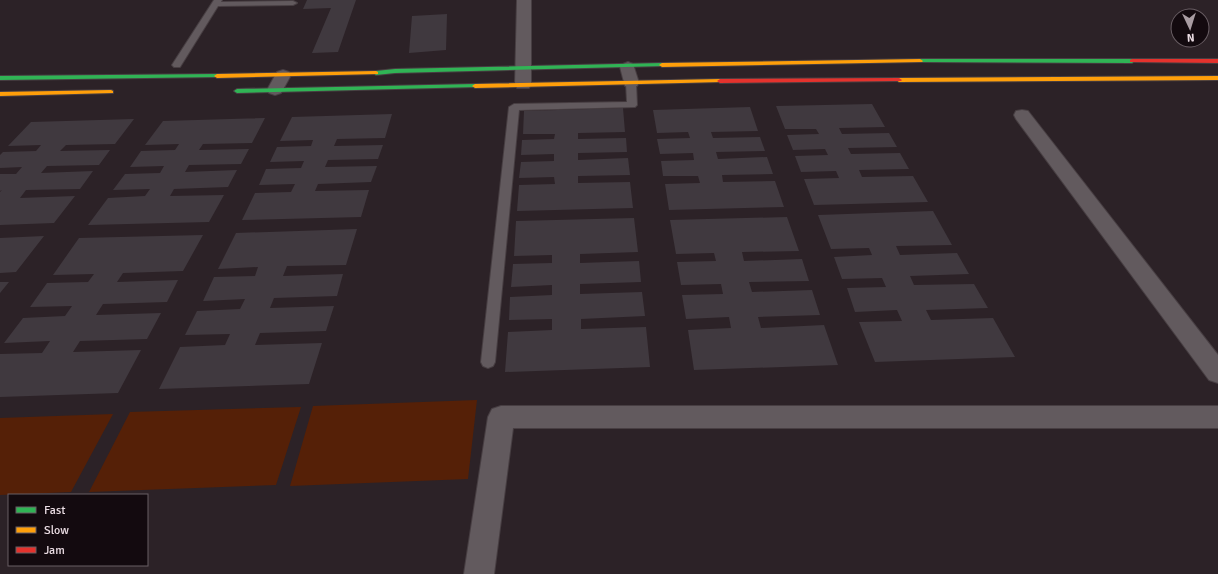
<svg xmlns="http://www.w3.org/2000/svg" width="1218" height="574" font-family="Signika,sans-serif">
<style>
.green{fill:#552007}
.building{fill:#40393f}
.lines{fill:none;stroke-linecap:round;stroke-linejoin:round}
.lane-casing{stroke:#473e42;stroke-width:2}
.street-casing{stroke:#473e42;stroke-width:2}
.fast-casing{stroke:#473e42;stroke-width:2}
.slow-casing{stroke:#473e42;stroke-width:2}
.jam-casing{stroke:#473e42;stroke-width:2}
.lane{fill:#625a5e;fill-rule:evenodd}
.street{fill:#625a5e;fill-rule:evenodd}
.fast{fill:#30b455;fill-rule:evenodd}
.slow{fill:#ff9f0a;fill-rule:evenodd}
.jam{fill:#e5322d;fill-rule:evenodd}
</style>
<rect width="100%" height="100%" fill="#2c2227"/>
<path class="green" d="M477 400 468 479 290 486 313 406Z
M301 407 276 485 89 492 130 412Z
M113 414 71 492 0 495V418Z"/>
<path class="building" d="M307 0H356L338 52 312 53 331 8 303 9Z
M447 14 446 50 409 53 412 16Z
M872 104 885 127 839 128 842 134 889 133 897 147 848 148 851 154 900 153 909 169 859 170 862 177 913 176 928 202 814 205 804 179 839 178 836 171 801 172 795 156 828 155 825 149 793 150 787 135 819 134 816 129H785L776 106Z
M750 107 758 131 711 132 713 138 760 137 765 151 716 152 718 159 767 157 773 174 722 175 723 182 775 181 784 207 669 210 665 184 700 183 698 176H663L661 161 694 160 693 153 660 154 657 139 690 138 688 132 657 133 653 110Z
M623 108 625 132 578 133V139L626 138 627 152 578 153V160L628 158 630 175 578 176V183L630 182 633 208 517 211 519 185 555 184 554 177 519 178 521 162 554 161V154L521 155 522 140 554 139 555 134H523L524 111Z
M392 114 385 138 337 139 334 146 383 145 378 159 328 160 325 167 377 166 371 182 318 184 315 191 369 190 361 217 242 220 255 193 291 192 295 184 259 185 266 169 301 168 304 161 270 162 277 147 311 146 313 140 280 141 292 117Z
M265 118 252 143 203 144 199 150 249 149 241 164 189 165 185 172 237 170 228 187 174 189 170 196 224 195 209 222 88 225 108 198 145 196 150 189 113 190 125 174 160 173 164 166 130 167 141 151 175 150 179 144 145 145 163 121Z
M134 119 115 144 66 145 60 151 110 150 99 165 47 166 41 173 93 171 80 189 26 190 20 198 75 196 54 223 0 225V192L2 190 0 191V174H16L22 167 0 168V155L3 152 36 151 41 145 8 146 31 122Z
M933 211 952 245 896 246 900 255 957 253 969 274 910 276 914 285 974 284 988 308 926 310 931 320 993 318 1015 357 875 362 859 322 902 321 897 310 855 312 847 288 886 287 882 278 842 279 834 257 872 255 869 248 831 249 818 215Z
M787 217 799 251 742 252 744 261 802 259 809 281 749 282 752 292 812 290 820 315 758 317 761 328 824 325 838 365 694 370 688 330 731 328 729 317 686 319 682 295 723 294 721 284 681 285 677 262 716 261 714 253 676 254 670 220Z
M634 218 638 252 580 254V263L639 261 641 282 580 284V294L642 292 645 316 581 319V329L646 327 650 367 505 372 508 332 552 330V319L509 320 510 297 552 295V285L511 287 513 264 552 263V255L514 256 516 221Z
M357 229 346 265 287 266 283 276 343 274 337 296 274 298 270 308 334 306 326 331 260 333 255 345 322 343 309 384 159 389 180 347 225 345 230 334 185 335 197 311 240 309 245 299 203 301 214 277 255 276 258 267 218 269 236 233Z
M203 235 183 271 123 273 117 282 178 280 167 302 103 304 96 315 161 313 147 339 80 341 73 352 141 350 118 393 0 397V354L42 353 50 341 4 343 23 318 65 316 72 306 30 307 47 283 88 282 94 274 53 275 79 238Z
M44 236 16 272 0 273V238Z
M0 282H9L0 293Z"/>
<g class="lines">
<g class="lane-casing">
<path id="lane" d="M214 0H222L221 2 293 1 297 3 293 5 218 6 180 67H174L172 65Z
M631 80 636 83 637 105 635 107 519 110 495 362 493 366 488 368 483 366 481 362 509 107 514 104 627 102 626 83Z"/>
</g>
<g class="street-casing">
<path id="street" d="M517 0H531V85L529 88H517L515 85Z
M628 62 633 64 639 83 637 86H625L620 67 623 64Z
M283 70 289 72 291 75 281 93 275 95 269 93 267 90 277 72Z
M1022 110 1028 111 1218 355V383L1209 380 1016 119 1014 115 1016 111Z
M501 406H1218V428H513L494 574H464L488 417 492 409Z"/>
</g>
<g class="fast-casing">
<path id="fast" d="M920 59H1132L1135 61 1132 63 918 62 917 61Z
M662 63 665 65 664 66 395 73 376 75 373 73 376 71 395 69Z
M217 74 219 75V77L0 80V76Z
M475 84 478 86 477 87 237 93 234 91 237 89Z"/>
</g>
<g class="slow-casing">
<path id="slow" d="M920 59 923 61 922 62 662 67 659 65 662 63Z
M376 71 378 72V74L217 78 214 76 217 74Z
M1218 76V80L899 82 896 80 899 78Z
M720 79 722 80V82L475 88 472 86 475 84Z
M111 90 113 91V93L0 96V92Z"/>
</g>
<g class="jam-casing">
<path id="jam" d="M1132 59H1218V63L1130 62V60Z
M899 78 902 80 901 81 720 83 717 81 720 79Z"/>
</g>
<use href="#lane" class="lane"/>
<use href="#street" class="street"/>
<use href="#fast" class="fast"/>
<use href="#slow" class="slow"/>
<use href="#jam" class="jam"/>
</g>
<rect x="8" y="494" width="140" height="72" fill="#130a0f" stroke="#695e64"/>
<rect x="16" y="507" width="20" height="6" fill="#30b455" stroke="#695e64"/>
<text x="44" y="514" font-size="12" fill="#ebdde4">Fast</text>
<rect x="16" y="527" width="20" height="6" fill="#ff9f0a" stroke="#695e64"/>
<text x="44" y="534" font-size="12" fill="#ebdde4">Slow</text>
<rect x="16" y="547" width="20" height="6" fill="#e5322d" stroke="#695e64"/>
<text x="44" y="554" font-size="12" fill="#ebdde4">Jam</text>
<g transform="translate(1190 28) rotate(176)"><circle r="19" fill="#130a0f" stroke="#695e64"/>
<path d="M0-3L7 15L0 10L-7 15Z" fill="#a89ca2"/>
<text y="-6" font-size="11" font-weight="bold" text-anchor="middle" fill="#ebdde4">N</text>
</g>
</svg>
